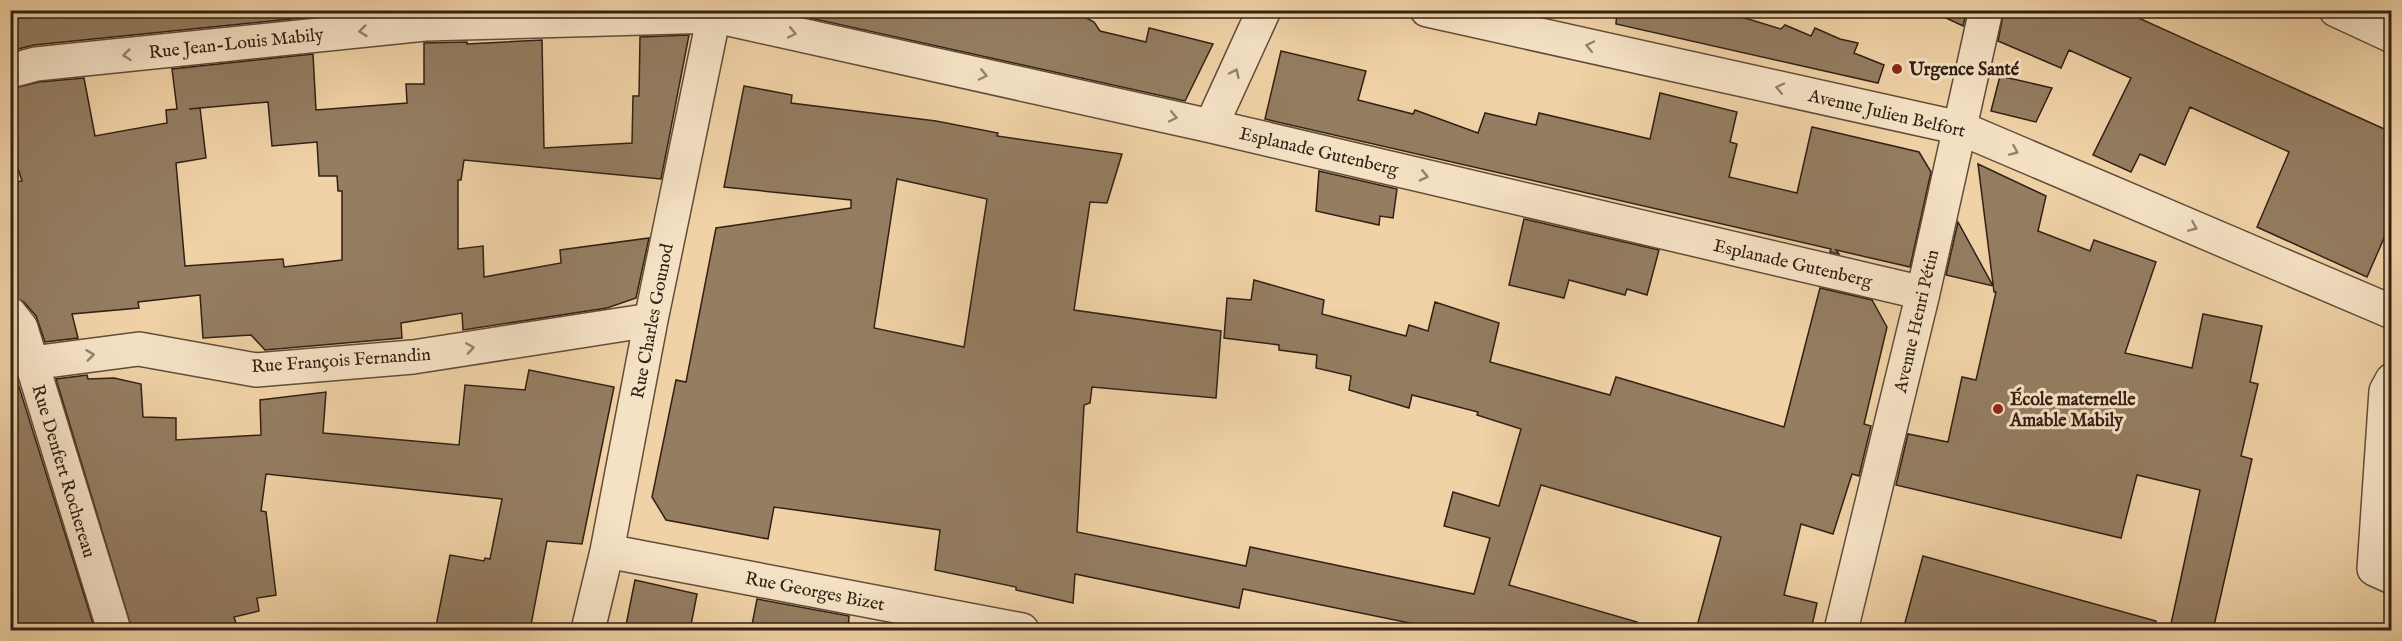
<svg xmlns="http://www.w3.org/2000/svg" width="2402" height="641" font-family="'IM FELL English',serif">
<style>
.building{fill:#947d61;stroke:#312116;stroke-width:1.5;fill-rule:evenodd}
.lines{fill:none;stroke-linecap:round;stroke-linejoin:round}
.minor-casing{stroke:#614d3a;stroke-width:36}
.tertiary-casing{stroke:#614d3a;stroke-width:36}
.minor{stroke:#f5e2c5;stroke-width:33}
.tertiary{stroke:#f5e2c5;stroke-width:33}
.oneway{stroke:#93826e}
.poi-dot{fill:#8f2418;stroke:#f5e2c5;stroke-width:2}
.labels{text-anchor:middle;stroke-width:6;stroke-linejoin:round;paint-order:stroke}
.street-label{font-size:18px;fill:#312116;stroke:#f5e2c5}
.poi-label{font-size:18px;font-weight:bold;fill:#312116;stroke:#f5e2c5;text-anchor:start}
</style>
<rect width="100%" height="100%" fill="#f0d2a6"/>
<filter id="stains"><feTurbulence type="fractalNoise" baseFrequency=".00333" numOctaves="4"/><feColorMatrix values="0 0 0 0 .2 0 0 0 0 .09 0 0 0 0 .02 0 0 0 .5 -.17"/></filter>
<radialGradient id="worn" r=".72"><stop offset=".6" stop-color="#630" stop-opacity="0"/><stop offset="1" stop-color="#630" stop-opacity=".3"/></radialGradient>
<path class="building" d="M15 10H310V17L34 45 10 51V17L16 16Z
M810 10H1072L1094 22 1100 31 1146 42 1149 28 1213 44 1185 101 810 18Z
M1617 10H1719L1781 29 1785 25 1811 36 1815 28 1840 39 1858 43 1854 53 1884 65 1878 83 1616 24Z
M1929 10H1967L1963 26Z
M2004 10H2121L2391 132V222L2367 277 2257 227 2289 152 2190 107 2165 165 2140 154 2131 172 2093 155 2131 78 2069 50 2061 68 1998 41Z
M689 35 661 179 464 160 461 180H458V249L483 246 484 277 561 263 560 250 649 238 636 298 607 308 463 330 462 313 401 323 402 338 265 350 251 335 203 338 200 295 138 302 139 308 72 314 78 338 45 342 36 316 24 302 10 296V183L22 181 10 145V89L39 82 84 78 95 136 167 123 166 110 177 109 172 69 313 54 316 110 407 103 406 84H424V43L467 42V44L542 40 544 148 632 143 633 96H639L640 37ZM268 102 272 146 317 142 319 176H337L338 191H342V260L284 267 283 259 185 266 176 163 206 158 200 108 189 109Z
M1281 51 1366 71 1358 100 1413 114 1415 110 1478 133 1485 113 1536 125 1539 113 1650 139 1660 93 1737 112 1730 142 1737 144 1729 177 1797 193 1812 127 1919 152 1931 172 1910 267 1836 250 1839 254 1830 252 1831 249 1265 119Z
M2000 76 2052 88 2036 122 1991 111Z
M744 86 792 95 791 103 936 121 998 133 997 136 1122 154 1107 203 1090 202 1074 310 1221 331 1216 398 1092 387 1090 403 1084 405 1077 532 1246 566 1250 547 1474 594 1490 538 1444 526 1453 492 1499 506 1521 429 1477 415 1478 412 1412 395 1409 408 1349 390 1351 376 1316 368 1317 355 1279 350V345L1224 338 1227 298 1251 300 1254 280 1324 300 1322 314 1406 336 1409 325 1428 331 1435 302 1499 323 1490 362 1610 395 1616 377 1784 427 1820 288 1872 300 1887 327 1864 424 1871 426 1859 476 1852 474 1833 534 1801 524 1784 595 1817 603 1811 630H1696L1721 537 1541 485 1509 585 1637 622 1635 630H1444L1243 589 1239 608 1075 574 1073 603 1016 590V587L935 570 940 530 774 507 768 539 666 520 652 497 676 380 686 382 716 228 851 208V200L724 187ZM897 179 987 199 964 347 874 328Z
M1978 164 2046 196 2038 231 2090 251 2094 240 2156 262 2125 353 2192 368 2203 314 2262 326 2250 382 2258 384 2241 456 2252 459 2213 630H2196L2171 624 2200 490 2137 475 2121 538 1896 485 1908 434 1948 442 1962 377 1976 380 1996 292H1994Z
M1319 171 1397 189 1393 218 1380 216 1379 225 1316 211Z
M1524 219 1659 250 1647 295 1627 289 1625 295 1569 280 1564 298 1509 285Z
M1958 222 1993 286 1946 275Z
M10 358 95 630H17L10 606Z
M529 370 614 387 582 544 547 541 530 630H442L443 627 436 626 450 555 484 561 485 558 490 559 502 499 266 474 261 511 266 512 276 595 257 598 259 611 234 617 238 630H132L56 379 87 375 88 379 114 378 141 384 143 417 176 418V440L261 435 260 400 326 392 323 433 459 445 465 385 525 390Z
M1923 556 2156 621 2154 630H1903Z
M635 580 697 594 690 630H625Z
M757 599 849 616 848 630H751Z"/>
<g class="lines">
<g class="minor-casing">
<path id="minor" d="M1427 10 1960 128 2392 312
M10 71 36 64 425 24 715 16 1211 126 1923 293
M1211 126 1264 10
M10 314 21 328 114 630
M32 363 139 349 256 370 413 357 651 320
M2392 380 2386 391 2374 569 2392 577
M607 551 1022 630
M588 630 607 551 651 320 715 10
M1841 630 1923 293 1986 10"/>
</g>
<g class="tertiary-casing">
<path id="tertiary" d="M2336 10 2392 36"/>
</g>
<use href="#minor" class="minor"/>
<use href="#tertiary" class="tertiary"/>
</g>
<defs><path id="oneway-chevron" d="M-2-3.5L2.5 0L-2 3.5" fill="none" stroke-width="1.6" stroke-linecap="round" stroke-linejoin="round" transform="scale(1.5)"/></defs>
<g class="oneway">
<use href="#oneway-chevron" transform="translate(363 31) rotate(174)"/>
<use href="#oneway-chevron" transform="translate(792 33) rotate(12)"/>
<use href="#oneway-chevron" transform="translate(1590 46) rotate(-168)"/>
<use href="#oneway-chevron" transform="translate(127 55) rotate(174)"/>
<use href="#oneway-chevron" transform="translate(1235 73) rotate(-65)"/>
<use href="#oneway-chevron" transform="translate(983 75) rotate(12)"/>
<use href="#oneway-chevron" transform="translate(1780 88) rotate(-168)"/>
<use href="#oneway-chevron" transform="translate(1173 117) rotate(12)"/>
<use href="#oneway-chevron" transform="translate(2014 151) rotate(23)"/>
<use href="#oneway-chevron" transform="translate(1424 176) rotate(13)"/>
<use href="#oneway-chevron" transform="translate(2193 227) rotate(23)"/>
<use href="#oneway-chevron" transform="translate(470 348) rotate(-9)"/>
<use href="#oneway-chevron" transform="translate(90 355) rotate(-7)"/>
</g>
<g class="poi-dot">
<circle cx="1897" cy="69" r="6"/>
<circle cx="1998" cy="409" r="6"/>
</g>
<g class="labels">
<g class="street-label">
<text transform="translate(236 43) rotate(-6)" y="6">Rue Jean-Louis Mabily</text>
<text transform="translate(1887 113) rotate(13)" y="6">Avenue Julien Belfort</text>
<text transform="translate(1319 151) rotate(13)" y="6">Esplanade Gutenberg</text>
<text transform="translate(1793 263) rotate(13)" y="6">Esplanade Gutenberg</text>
<text transform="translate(652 321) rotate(-79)" y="6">Rue Charles Gounod</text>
<text transform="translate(1916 321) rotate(-77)" y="6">Avenue Henri Pétin</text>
<text transform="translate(341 360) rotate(-4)" y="6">Rue François Fernandin</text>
<text transform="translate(64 471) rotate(73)" y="6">Rue Denfert Rochereau</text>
<text transform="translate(815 591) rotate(11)" y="6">Rue Georges Bizet</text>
</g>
<g class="poi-label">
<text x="1909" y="75">Urgence Santé</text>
<text x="2010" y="405">École maternelle<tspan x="2010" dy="21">Amable Mabily</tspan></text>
</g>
</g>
<rect width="2402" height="641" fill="none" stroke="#f0d2a6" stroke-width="36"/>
<rect x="12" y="12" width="2378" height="617" fill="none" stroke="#312116" stroke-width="3"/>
<rect x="18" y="18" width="2366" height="605" fill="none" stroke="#312116" stroke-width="1.5"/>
<rect width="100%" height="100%" filter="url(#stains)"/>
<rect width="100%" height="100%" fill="url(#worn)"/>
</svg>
